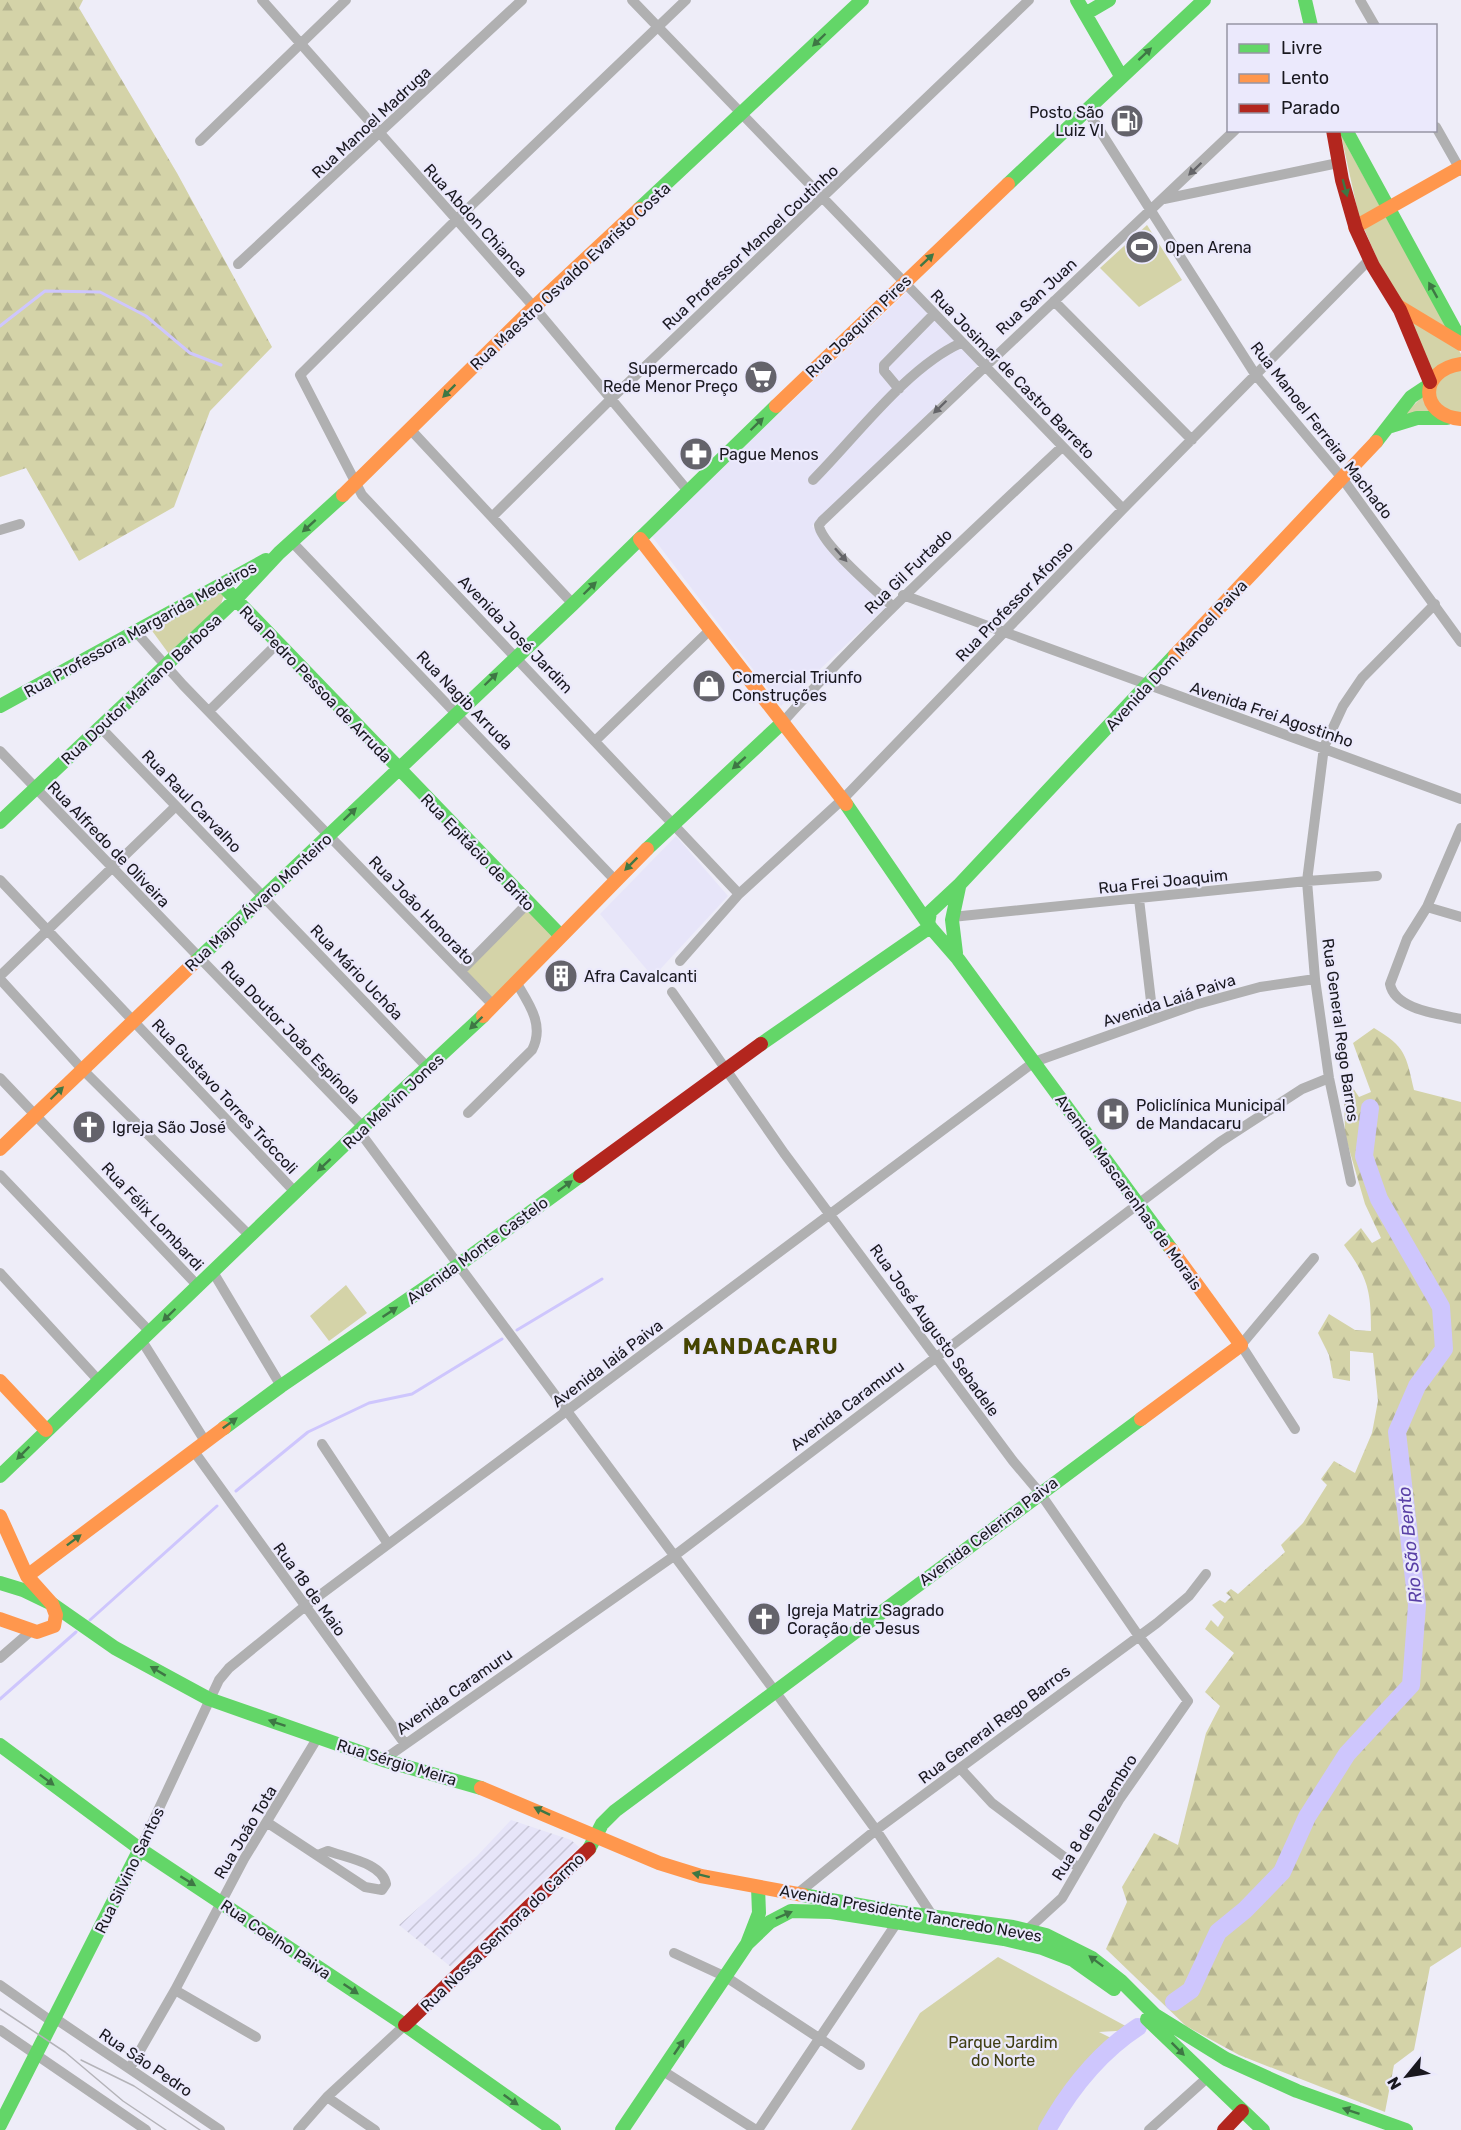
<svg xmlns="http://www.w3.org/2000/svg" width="1461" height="2130" font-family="Rubik,sans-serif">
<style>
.built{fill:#e7e5f9}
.industrial{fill:url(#industrial-furrows)}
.forest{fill:url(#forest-firs)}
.green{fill:#d4d3a8}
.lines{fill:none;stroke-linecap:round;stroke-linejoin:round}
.stream{stroke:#cec6fd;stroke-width:3}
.river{stroke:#cec6fd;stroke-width:18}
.street{stroke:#b0b0b1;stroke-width:10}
.fast{stroke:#63d668;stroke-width:14}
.slow{stroke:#ff974d;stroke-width:14}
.jam{stroke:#b3261e;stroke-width:14}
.tram{stroke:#b4b3b8;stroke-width:1.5}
.oneway{fill:#3e7744}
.oneway2{fill:#646468}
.labels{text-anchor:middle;stroke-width:4.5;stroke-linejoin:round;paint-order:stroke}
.poi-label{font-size:16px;fill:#19181f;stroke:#ebe9fc;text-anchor:start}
.street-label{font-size:16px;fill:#19181f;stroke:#ebe9fc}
.park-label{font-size:16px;fill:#3f3e12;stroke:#ebe9fc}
.water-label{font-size:18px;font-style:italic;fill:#5940a6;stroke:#ebe9fc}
.district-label{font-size:22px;font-weight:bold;letter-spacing:1.5px;fill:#454401;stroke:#ebe9fc}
</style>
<defs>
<pattern id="industrial-furrows" width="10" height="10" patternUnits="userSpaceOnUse" patternTransform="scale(1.5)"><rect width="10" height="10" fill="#e7e5f9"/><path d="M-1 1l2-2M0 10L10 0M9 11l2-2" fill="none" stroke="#c6c4d5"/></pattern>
<pattern id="forest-firs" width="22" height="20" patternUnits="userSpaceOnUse" patternTransform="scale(1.5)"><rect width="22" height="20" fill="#d4d3a8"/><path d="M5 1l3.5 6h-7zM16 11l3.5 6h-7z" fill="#b5b490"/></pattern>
</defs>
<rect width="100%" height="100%" fill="#eeedf8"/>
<path class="built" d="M907 292 980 363 812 526 887 606 781 706 651 535Z
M676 836 728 896 653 977 600 914Z"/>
<path class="industrial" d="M511 1820 571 1840 579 1847 451 1967 399 1925 477 1856Z"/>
<path class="forest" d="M0 0H83L79 8 177 173 272 347 210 411 174 507 79 561 26 468 0 477Z
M1374 1028C1406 1047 1406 1055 1414 1090L1461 1102V1947L1430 1967 1414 2050 1394 2065 1385 2112 1239 2055 1186 2026 1106 1949 1127 1902 1122 1887 1154 1833 1178 1845 1206 1733 1220 1706 1205 1692 1234 1653 1205 1629 1211 1620 1218 1627 1224 1617 1212 1605 1220 1600 1225 1603 1231 1597 1226 1593 1231 1589 1238 1594 1285 1552 1281 1545 1303 1523 1327 1485 1321 1479 1334 1461 1355 1473 1372 1433 1378 1401 1373 1353 1350 1351V1381L1333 1378 1329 1355 1318 1333 1329 1314 1355 1330 1371 1331C1371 1290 1368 1278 1344 1245L1361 1228 1372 1243 1381 1238 1365 1204 1345 1135 1344 1089 1351 1085 1359 1097 1371 1092 1353 1043Z"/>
<path class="green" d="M1341 135 1461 354V420L1404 414 1433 387 1359 217Z
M1147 225 1182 280 1139 307 1100 268Z
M218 590 224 595 221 604 169 654 150 628Z
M528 903 558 937 494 1006 461 971Z
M346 1285 367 1313 329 1341 310 1316Z
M998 1957 1133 2030 1099 2032 1119 2042 1041 2130H851L920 2013Z"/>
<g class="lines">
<path class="stream" d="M0 326 45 291 100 292 146 316 190 353 221 365
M517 1330 602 1279
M236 1491 308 1432 369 1403 412 1394 502 1339
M90 1620 217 1506
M0 1699 76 1632"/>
<path class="river" d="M1174 2002 1191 1990 1218 1932 1245 1910 1282 1872 1307 1817 1347 1754 1411 1685 1417 1605 1397 1432 1417 1386 1444 1349 1441 1307 1379 1199 1364 1156 1370 1108
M1047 2130C1070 2089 1098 2053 1138 2027"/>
<path class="street" d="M262 0 534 307 688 491
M632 0 1123 509
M686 0 455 221 300 375 362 495 739 894
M1360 0 1375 26
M1088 112 1255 374 1342 478 1461 642
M1436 127 1461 171
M200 141 346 0
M1164 199 1338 163
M238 264 522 0
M1054 301 1192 440
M899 389 884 371V365L934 314
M410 429 573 604
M813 480C855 438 907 367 961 343
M493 516 611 399 1029 0
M0 530 20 524
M292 542 615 880
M903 595 1461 799
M892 606C877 591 820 543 819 525L822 521 1235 130
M136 632 183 685 494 1006
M209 711 278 643
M782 723C870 625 966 537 1062 447
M101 728 429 1069
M596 740 711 629
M0 751 363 1127
M1461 828 1427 907 1407 939 1390 984C1395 1010 1440 1014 1461 1019
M0 880 295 1192
M1139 899 1153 1018
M1427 907 1461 917
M952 917 1307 881 1377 876
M680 961 739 894 843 799 1123 509 1369 260
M461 971 528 903
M0 976 176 806
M0 979 82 1069 250 1236
M672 992 784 1153 1013 1461 1040 1493 1138 1635 1188 1701 1119 1800 1062 1898 1027 1930
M0 1078 198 1286
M468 1113 532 1050C545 1025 529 1004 516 982
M359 1131 774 1690 876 1830 932 1915
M0 1175 151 1333
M1351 1182 1329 1078 1315 979 1307 881 1324 747 1343 706 1362 678 1435 604
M213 1272 281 1386
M0 1273 100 1382
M142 1341 205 1441
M1295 1429 1241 1345 1314 1258
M322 1444 388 1544
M193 1450 405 1744
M0 1658 31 1631
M383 1760 674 1556 1220 1142 1302 1089 1329 1078
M960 1768 992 1803 1079 1868
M268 1823 365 1887 382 1890 386 1884C382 1863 347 1858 328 1851L318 1855
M140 1849 219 1680 229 1668 304 1607 1034 1062 1194 1005 1260 987 1315 979
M797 1894 876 1830 1157 1623 1189 1596 1206 1574
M674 1953 726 1977 860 2065
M0 1985 54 2023
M175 1990 256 2037
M56 2019 220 2130
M0 2030 146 2130
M130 2068 175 1990 244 1859 318 1737
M663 2071 756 2130
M327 2097 375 2130
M298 2130 327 2097 405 2025
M758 2130 896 1924
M1149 2130 1207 2078"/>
<path class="fast" d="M1077 0 1121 76
M1305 0 1311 26
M1085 14 1109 0
M1346 130 1461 341
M1008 184 1204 0
M639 209 862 0
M1391 426 1417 418H1447
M1376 442 1411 397 1429 385
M222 585 560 935
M0 706 266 560
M846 804 931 928 958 959 1171 1249
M0 822 235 600 279 553 343 495
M647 849 782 723
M928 924 930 912 960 884 1175 655
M956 953 952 920 959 887
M194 963 573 604 776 406
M761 1044 930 927
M224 1428 281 1386 457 1266 580 1176
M0 1476 363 1127 483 1016
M0 1583 23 1590 52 1604 115 1648 209 1699 383 1760 481 1788
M0 1745 140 1849 405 2025 554 2130
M589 1849 602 1824 615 1811 1141 1419
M803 1895 898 1912 1013 1927 1046 1935 1092 1958 1121 1981 1155 2015 1226 2059 1297 2091 1406 2130
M747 1944 770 1922 791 1911 831 1912 1004 1939 1042 1948 1073 1960 1114 1989
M1147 2019 1263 2130
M0 2125 140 1849
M622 2130 747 1944 759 1913 758 1887"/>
<path class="slow" d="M1355 227 1461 167
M1398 306 1461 344
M1461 364C1419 370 1418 415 1461 419
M776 406 1008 184
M343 495 534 307 639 209
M640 539 846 804
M1175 655 1376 442
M483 1016 647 849
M0 1149 194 963
M0 1381 46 1430
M1141 1419 1241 1345 1171 1249
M0 1516 27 1576 52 1604 56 1615 54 1626 37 1632 0 1619
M27 1576 224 1428
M481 1788 659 1863 701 1876 803 1895"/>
<path class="jam" d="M1333 130 1342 180 1356 229 1373 266 1400 310 1430 382
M580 1176 761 1044
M405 2025 589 1849
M1224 2130 1242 2111"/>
<path class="tram" d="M0 2009 65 2052 123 2101 166 2130
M81 2060 134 2086 200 2130"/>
</g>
<defs><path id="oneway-solid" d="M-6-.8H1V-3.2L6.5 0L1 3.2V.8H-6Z" transform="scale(1.5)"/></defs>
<g class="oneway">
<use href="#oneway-solid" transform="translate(819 40) rotate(136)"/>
<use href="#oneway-solid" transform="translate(1145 54) rotate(-43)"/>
<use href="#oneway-solid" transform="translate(1345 188) rotate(75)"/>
<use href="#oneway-solid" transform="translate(927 260) rotate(-43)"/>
<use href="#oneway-solid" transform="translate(1433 290) rotate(-119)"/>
<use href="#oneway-solid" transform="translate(449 391) rotate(135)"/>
<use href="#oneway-solid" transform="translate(757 424) rotate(-44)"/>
<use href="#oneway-solid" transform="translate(309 526) rotate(138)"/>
<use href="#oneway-solid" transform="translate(590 588) rotate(-44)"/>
<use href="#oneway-solid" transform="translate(491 679) rotate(-44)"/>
<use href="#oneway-solid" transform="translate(739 763) rotate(138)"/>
<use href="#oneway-solid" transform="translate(350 814) rotate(-44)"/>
<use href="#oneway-solid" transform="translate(631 864) rotate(135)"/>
<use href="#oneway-solid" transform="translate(476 1023) rotate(136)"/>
<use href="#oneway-solid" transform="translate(57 1093) rotate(-44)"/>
<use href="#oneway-solid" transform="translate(324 1165) rotate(137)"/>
<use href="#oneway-solid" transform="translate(565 1186) rotate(-36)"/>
<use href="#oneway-solid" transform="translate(390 1312) rotate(-34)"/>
<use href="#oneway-solid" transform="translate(169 1315) rotate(136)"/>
<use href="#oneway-solid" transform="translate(230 1423) rotate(-36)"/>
<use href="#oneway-solid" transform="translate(23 1453) rotate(135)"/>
<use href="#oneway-solid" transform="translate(74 1540) rotate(-37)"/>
<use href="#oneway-solid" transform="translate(158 1671) rotate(-149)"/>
<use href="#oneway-solid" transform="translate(277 1723) rotate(-161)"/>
<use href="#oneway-solid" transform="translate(47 1780) rotate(37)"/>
<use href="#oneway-solid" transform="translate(542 1811) rotate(-154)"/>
<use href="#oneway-solid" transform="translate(701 1875) rotate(-166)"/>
<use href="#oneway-solid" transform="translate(188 1881) rotate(32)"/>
<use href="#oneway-solid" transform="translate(784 1915) rotate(-23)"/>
<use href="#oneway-solid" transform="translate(1096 1961) rotate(-143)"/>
<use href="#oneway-solid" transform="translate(351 1989) rotate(34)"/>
<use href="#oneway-solid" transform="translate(679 2047) rotate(-56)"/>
<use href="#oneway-solid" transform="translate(1178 2049) rotate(45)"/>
<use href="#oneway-solid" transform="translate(511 2100) rotate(35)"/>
<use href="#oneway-solid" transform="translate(1351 2111) rotate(-161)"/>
</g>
<g class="oneway2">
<use href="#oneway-solid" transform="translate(1195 169) rotate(136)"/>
<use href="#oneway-solid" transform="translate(940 407) rotate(136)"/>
<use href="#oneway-solid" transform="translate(841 555) rotate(48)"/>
</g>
<defs>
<g id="fuel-disc" transform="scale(1.725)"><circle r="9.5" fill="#64636b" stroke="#ebe9fc"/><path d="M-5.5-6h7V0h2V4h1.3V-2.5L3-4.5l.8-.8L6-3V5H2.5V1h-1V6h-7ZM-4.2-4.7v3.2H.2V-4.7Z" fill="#fff"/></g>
<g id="stadium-disc" transform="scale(1.725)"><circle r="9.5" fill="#64636b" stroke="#ebe9fc"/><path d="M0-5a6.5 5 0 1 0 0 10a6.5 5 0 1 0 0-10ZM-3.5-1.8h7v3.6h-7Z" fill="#fff"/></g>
<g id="supermarket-disc" transform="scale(1.725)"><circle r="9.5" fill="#64636b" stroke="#ebe9fc"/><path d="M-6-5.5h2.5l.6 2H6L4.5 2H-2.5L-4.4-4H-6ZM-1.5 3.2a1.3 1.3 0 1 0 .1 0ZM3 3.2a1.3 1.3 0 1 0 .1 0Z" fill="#fff"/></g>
<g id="pharmacy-disc" transform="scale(1.725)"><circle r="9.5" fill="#64636b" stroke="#ebe9fc"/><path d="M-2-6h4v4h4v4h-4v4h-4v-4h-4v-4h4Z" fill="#fff"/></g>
<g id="shop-disc" transform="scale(1.725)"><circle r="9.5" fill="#64636b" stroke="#ebe9fc"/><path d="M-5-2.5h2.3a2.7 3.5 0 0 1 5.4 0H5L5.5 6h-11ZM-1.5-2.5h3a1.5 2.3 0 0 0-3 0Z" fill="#fff"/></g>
<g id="building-disc" transform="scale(1.725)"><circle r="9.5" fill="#64636b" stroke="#ebe9fc"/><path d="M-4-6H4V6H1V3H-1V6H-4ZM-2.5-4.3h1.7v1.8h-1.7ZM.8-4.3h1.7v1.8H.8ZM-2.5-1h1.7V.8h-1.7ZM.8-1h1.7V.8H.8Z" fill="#fff"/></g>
<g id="hospital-disc" transform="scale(1.725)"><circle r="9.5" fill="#64636b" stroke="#ebe9fc"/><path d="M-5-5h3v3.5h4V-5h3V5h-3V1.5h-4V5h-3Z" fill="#fff"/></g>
<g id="church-disc" transform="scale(1.725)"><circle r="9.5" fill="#64636b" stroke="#ebe9fc"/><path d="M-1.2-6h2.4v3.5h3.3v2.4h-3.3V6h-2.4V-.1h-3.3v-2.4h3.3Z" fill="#fff"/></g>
</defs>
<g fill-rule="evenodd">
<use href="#fuel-disc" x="1127" y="121"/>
<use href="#stadium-disc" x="1142" y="247"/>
<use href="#supermarket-disc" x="761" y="377"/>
<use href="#pharmacy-disc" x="696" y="454"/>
<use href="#shop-disc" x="709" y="686"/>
<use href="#building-disc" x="561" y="976"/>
<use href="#hospital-disc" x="1113" y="1114"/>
<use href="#church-disc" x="89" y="1127"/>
<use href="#church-disc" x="764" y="1619"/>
</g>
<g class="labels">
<g class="poi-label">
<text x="1104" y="118" text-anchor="end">Posto São<tspan x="1104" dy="18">Luiz VI</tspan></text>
<text x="1165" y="253">Open Arena</text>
<text x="738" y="374" text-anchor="end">Supermercado<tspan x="738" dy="18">Rede Menor Preço</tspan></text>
<text x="719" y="460">Pague Menos</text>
<text x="732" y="683">Comercial Triunfo<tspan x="732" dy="18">Construções</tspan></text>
<text x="584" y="982">Afra Cavalcanti</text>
<text x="1136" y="1111">Policlínica Municipal<tspan x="1136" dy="18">de Mandacaru</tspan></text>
<text x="112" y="1133">Igreja São José</text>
<text x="787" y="1616">Igreja Matriz Sagrado<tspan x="787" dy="18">Coração de Jesus</tspan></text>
</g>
<g class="street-label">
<text transform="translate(371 122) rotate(-43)" y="6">Rua Manoel Madruga</text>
<text transform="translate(476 220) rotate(48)" y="6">Rua Abdon Chianca</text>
<text transform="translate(750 247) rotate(-43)" y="6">Rua Professor Manoel Coutinho</text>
<text transform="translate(570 276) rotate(-43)" y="6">Rua Maestro Osvaldo Evaristo Costa</text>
<text transform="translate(1036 296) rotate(-43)" y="6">Rua San Juan</text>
<text transform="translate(858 326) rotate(-44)" y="6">Rua Joaquim Pires</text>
<text transform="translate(1013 374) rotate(46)" y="6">Rua Josimar de Castro Barreto</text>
<text transform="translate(1322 430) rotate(52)" y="6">Rua Manoel Ferreira Machado</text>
<text transform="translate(908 571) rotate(-44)" y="6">Rua Gil Furtado</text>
<text transform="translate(1014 601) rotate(-46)" y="6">Rua Professor Afonso</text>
<text transform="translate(140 629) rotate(-29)" y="6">Rua Professora Margarida Medeiros</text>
<text transform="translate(516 634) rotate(46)" y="6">Avenida José Jardim</text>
<text transform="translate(1176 655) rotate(-47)" y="6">Avenida Dom Manoel Paiva</text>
<text transform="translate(316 684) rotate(46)" y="6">Rua Pedro Pessoa de Arruda</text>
<text transform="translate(141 689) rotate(-43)" y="6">Rua Doutor Mariano Barbosa</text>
<text transform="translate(465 700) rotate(46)" y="6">Rua Nagib Arruda</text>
<text transform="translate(1272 714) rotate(19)" y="6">Avenida Frei Agostinho</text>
<text transform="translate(192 801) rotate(46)" y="6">Rua Raul Carvalho</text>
<text transform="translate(109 844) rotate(46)" y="6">Rua Alfredo de Oliveira</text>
<text transform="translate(478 852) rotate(46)" y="6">Rua Epitácio de Brito</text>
<text transform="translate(1163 881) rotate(-6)" y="6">Rua Frei Joaquim</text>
<text transform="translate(258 902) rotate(-43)" y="6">Rua Major Álvaro Monteiro</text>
<text transform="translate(422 910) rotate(46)" y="6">Rua João Honorato</text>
<text transform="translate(357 972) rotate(46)" y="6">Rua Mário Uchôa</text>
<text transform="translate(1169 1000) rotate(-18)" y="6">Avenida Laiá Paiva</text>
<text transform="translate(1341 1030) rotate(82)" y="6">Rua General Rego Barros</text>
<text transform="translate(291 1032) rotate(46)" y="6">Rua Doutor João Espínola</text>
<text transform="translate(225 1096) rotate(47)" y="6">Rua Gustavo Torres Tróccoli</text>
<text transform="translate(393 1101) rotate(-43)" y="6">Rua Melvin Jones</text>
<text transform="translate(1129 1192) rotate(54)" y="6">Avenida Mascarenhas de Morais</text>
<text transform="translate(153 1216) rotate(47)" y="6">Rua Félix Lombardi</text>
<text transform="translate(477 1250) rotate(-36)" y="6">Avenida Monte Castelo</text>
<text transform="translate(935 1330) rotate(54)" y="6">Rua José Augusto Sebadele</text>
<text transform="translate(607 1363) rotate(-37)" y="6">Avenida Iaiá Paiva</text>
<text transform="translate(847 1405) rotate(-37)" y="6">Avenida Caramuru</text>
<text transform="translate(988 1531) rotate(-37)" y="6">Avenida Celerina Paiva</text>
<text transform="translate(310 1589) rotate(54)" y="6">Rua 18 de Maio</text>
<text transform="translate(454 1691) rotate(-35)" y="6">Avenida Caramuru</text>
<text transform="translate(994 1724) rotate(-37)" y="6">Rua General Rego Barros</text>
<text transform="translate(397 1762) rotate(17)" y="6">Rua Sérgio Meira</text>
<text transform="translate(1094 1817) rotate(-58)" y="6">Rua 8 de Dezembro</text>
<text transform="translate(245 1832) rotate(-59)" y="6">Rua João Tota</text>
<text transform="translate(129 1870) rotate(-64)" y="6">Rua Silvino Santos</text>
<text transform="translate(911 1913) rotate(10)" y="6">Avenida Presidente Tancredo Neves</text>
<text transform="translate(502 1932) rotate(-44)" y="6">Rua Nossa Senhora do Carmo</text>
<text transform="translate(276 1939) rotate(34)" y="6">Rua Coelho Paiva</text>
<text transform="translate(146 2062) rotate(34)" y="6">Rua São Pedro</text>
</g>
<g class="park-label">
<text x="1003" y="2048">Parque Jardim<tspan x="1003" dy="18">do Norte</tspan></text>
</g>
<g class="water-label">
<text transform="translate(1410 1545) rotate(-96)" y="6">Rio São Bento</text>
</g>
<g class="district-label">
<text x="761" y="1354">MANDACARU</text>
</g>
</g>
<rect x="1227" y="24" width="210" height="108" fill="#ebe9fc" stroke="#9795a4" stroke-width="1.5"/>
<rect x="1239" y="44" width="30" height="9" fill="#63d668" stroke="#9795a4" stroke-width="1.5"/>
<text x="1281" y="54" font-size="18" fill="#19181f">Livre</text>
<rect x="1239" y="74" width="30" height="9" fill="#ff974d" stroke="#9795a4" stroke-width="1.5"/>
<text x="1281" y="84" font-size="18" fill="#19181f">Lento</text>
<rect x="1239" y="104" width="30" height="9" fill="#b3261e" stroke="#9795a4" stroke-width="1.5"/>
<text x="1281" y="114" font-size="18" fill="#19181f">Parado</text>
<g transform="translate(1407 2076) rotate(240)" stroke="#ebe9fc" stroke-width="4.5" paint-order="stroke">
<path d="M0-4.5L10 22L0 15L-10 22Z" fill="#19181f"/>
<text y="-9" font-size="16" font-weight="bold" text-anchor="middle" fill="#19181f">N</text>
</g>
</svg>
